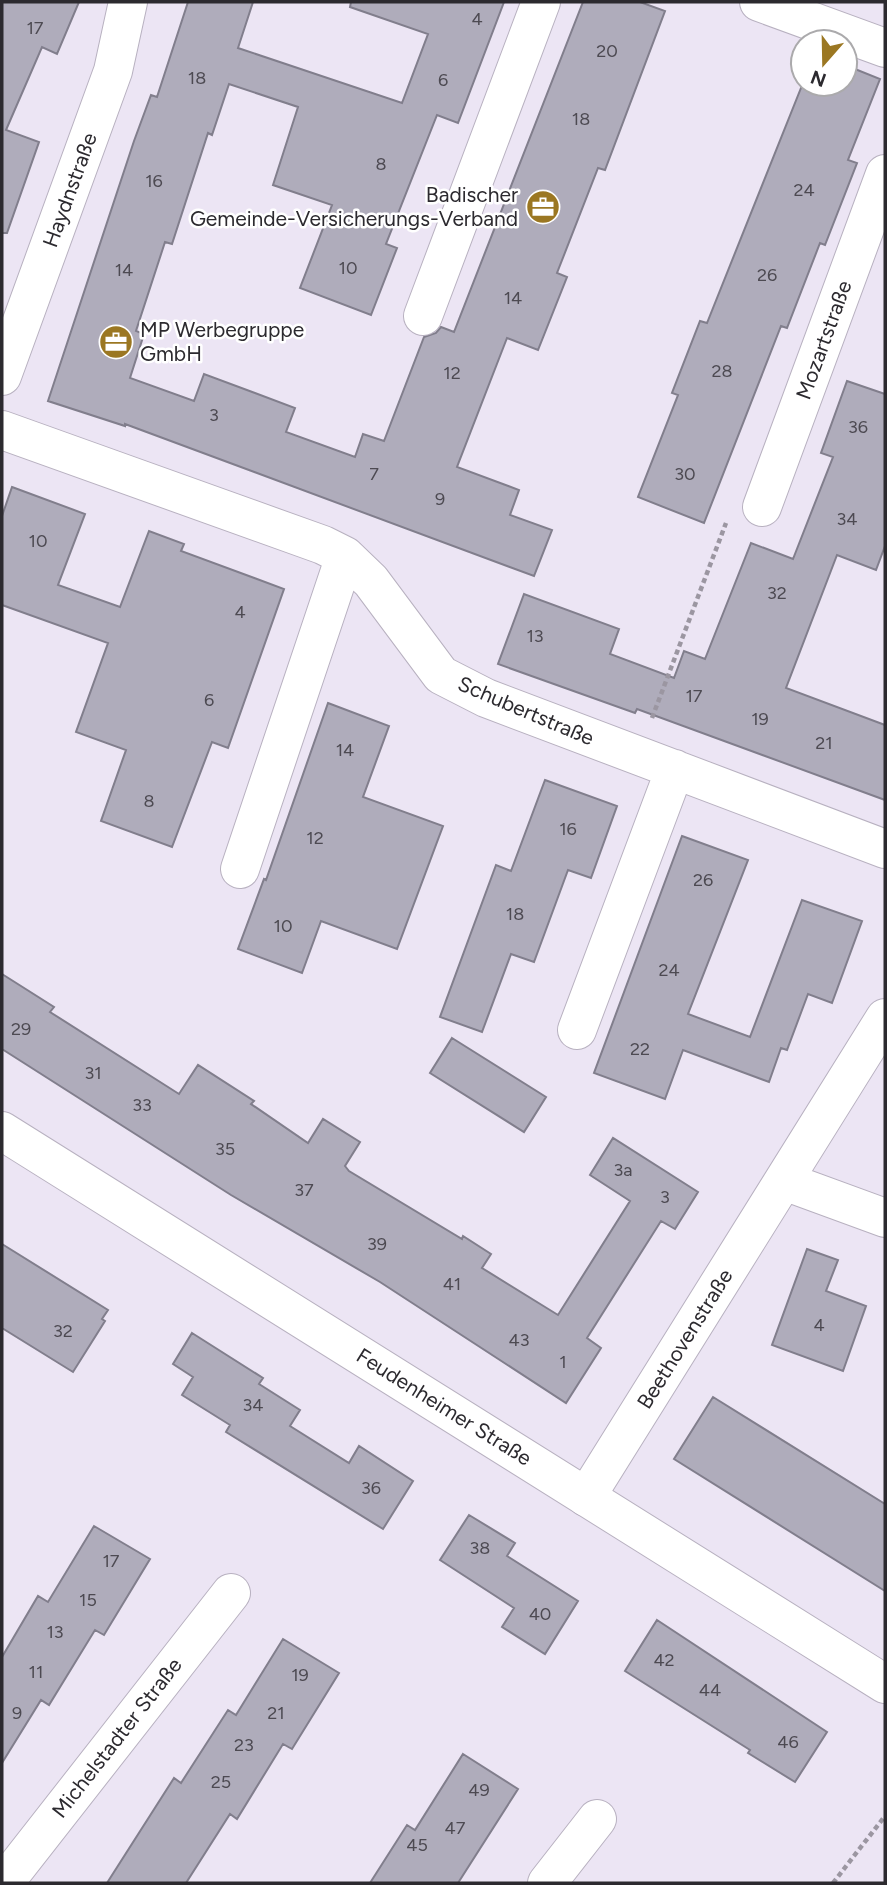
<svg xmlns="http://www.w3.org/2000/svg" width="887" height="1885" font-family="Figtree,sans-serif">
<style>
.building{fill:#afacbb;stroke:#817e8c;stroke-width:2}
.lines{fill:none;stroke-linecap:round;stroke-linejoin:round}
.minor-casing{stroke:#b8b1c0;stroke-width:40}
.major-casing{stroke:#b8b1c0;stroke-width:40}
.path{stroke:#9b96a1;stroke-width:4.5;stroke-dasharray:5 3.5;stroke-linecap:butt}
.minor{stroke:#fff;stroke-width:38}
.major{stroke:#fff;stroke-width:38}
.labels{text-anchor:middle;stroke-width:5;stroke-linejoin:round;paint-order:stroke}
.number-label{font-size:18px;fill:#4d4a52}
.street-label{font-size:21px;fill:#2c2a2f;stroke:#fff}
.poi-label{font-size:21px;fill:#2c2a2f;stroke:#fff;text-anchor:end}
</style>
<rect width="100%" height="100%" fill="#ece5f4"/>
<path class="building" d="M2 2H79L57 54 42 47 6 130 39 142 7 233H2Z
M188 2H253L238 48 402 103 428 34 350 7 351 2H504L458 123 437 115 386 244 397 248 371 315 300 288 332 205 273 185 298 107 229 84 212 135 208 133 172 244 165 242 136 331 144 334 130 378 194 401 204 374 295 408 286 432 355 457 363 434 384 441 424 337 436 333 441 327 454 332 583 2H640L665 11 605 170 598 168 557 273 567 277 538 350 507 338 457 467 519 490 510 515 552 530 534 576 125 424V426L48 401 134 141 151 95 157 97Z
M845 65 880 79 848 160 857 163 825 245 820 243 787 328 781 326 704 523 638 497 678 395 672 393 700 321 707 323 803 83 845 84Z
M847 381 885 394V546L876 570 837 555 786 688 885 725V800L637 709 635 713 498 664 524 594 619 629 610 654 674 678 684 651 705 659 751 543 793 559 833 457 821 453Z
M12 487 85 514 58 585 120 607 149 531 184 544 181 551 284 589 228 748 212 742 172 847 101 821 126 750 76 732 108 643 2 605V516Z
M328 703 389 726 363 797 443 826 397 949 321 921 302 973 238 949 264 879 266 880Z
M545 780 617 806 591 878 568 870 534 962 511 954 482 1032 440 1017 496 865 511 871Z
M682 836 748 860 688 1014 750 1037 802 900 862 921 832 1003 808 994 787 1050 781 1048 769 1082 683 1050 665 1099 594 1073Z
M2 974 54 1007 50 1012 179 1094 198 1065 254 1101 251 1104 308 1143 323 1119 360 1142 345 1166 349 1171 462 1239 463 1236 491 1254 482 1268 558 1315 630 1201 590 1175 613 1138 698 1192 675 1229 661 1221 587 1338 601 1348 566 1403 380 1282 231 1195 2 1049Z
M452 1038 546 1097 524 1132 430 1073Z
M2 1244 108 1310 102 1319 105 1321 73 1372 2 1328Z
M807 1249 838 1260 826 1291 866 1306 843 1371 772 1345Z
M192 1333 263 1378 259 1384 300 1410 290 1426 349 1463 359 1446 413 1481 383 1529 226 1432 230 1425 182 1395 193 1377 173 1364Z
M713 1397 885 1504V1591L674 1459Z
M469 1515 515 1543 507 1556 578 1601 545 1654 502 1627 514 1608 440 1560Z
M94 1526 150 1559 104 1635 95 1630 49 1705 41 1700 2 1763V1657L38 1596 48 1602Z
M657 1620 827 1732 795 1782 748 1753 750 1750 625 1671Z
M283 1639 339 1673 292 1749 283 1744 237 1819 230 1814 186 1883H107L174 1778 181 1783 228 1710 236 1715Z
M463 1754 518 1789 458 1883H370L407 1825 415 1830Z"/>
<g class="lines">
<g class="minor-casing">
<path id="minor" d="M759 2 885 48
M423 316 541 2
M2 376 113 71 128 2
M2 430 323 545 345 556 371 581 441 675 486 698 885 849
M762 507 885 174
M240 869 345 556
M577 1030 675 769
M784 1181 885 1218
M586 1497 885 1018
M4 1883 231 1593
M547 1883 597 1819"/>
</g>
<g class="major-casing">
<path id="major" d="M2 1131 885 1684"/>
</g>
<path class="path" d="M652 718 726 523
M833 1883 885 1816"/>
<use href="#minor" class="minor"/>
<use href="#major" class="major"/>
</g>
<defs>
<g id="office-disc" transform="scale(1.75)"><circle r="9.5" fill="#9b7722" stroke="#fff"/><path d="M-6-3h4V-5.5h4V-3h4V5H-6ZM-1-4.5V-3h2v-1.5ZM-6 0V1H6V0Z" fill="#fff"/></g>
</defs>
<g fill-rule="evenodd">
<use href="#office-disc" x="543" y="207"/>
<use href="#office-disc" x="116" y="342"/>
</g>
<g class="labels">
<g class="number-label">
<text x="477" y="25">4</text>
<text x="35" y="34">17</text>
<text x="607" y="57">20</text>
<text x="197" y="84">18</text>
<text x="443" y="86">6</text>
<text x="581" y="125">18</text>
<text x="381" y="170">8</text>
<text x="154" y="187">16</text>
<text x="804" y="196">24</text>
<text x="348" y="274">10</text>
<text x="124" y="276">14</text>
<text x="767" y="281">26</text>
<text x="513" y="304">14</text>
<text x="722" y="377">28</text>
<text x="452" y="379">12</text>
<text x="214" y="421">3</text>
<text x="858" y="433">36</text>
<text x="374" y="480">7</text>
<text x="685" y="480">30</text>
<text x="440" y="505">9</text>
<text x="847" y="525">34</text>
<text x="38" y="547">10</text>
<text x="777" y="599">32</text>
<text x="240" y="618">4</text>
<text x="535" y="642">13</text>
<text x="694" y="702">17</text>
<text x="209" y="706">6</text>
<text x="760" y="725">19</text>
<text x="824" y="749">21</text>
<text x="345" y="756">14</text>
<text x="149" y="807">8</text>
<text x="568" y="835">16</text>
<text x="315" y="844">12</text>
<text x="703" y="886">26</text>
<text x="515" y="920">18</text>
<text x="283" y="932">10</text>
<text x="669" y="976">24</text>
<text x="21" y="1035">29</text>
<text x="640" y="1055">22</text>
<text x="93" y="1079">31</text>
<text x="142" y="1111">33</text>
<text x="225" y="1155">35</text>
<text x="623" y="1176">3a</text>
<text x="304" y="1196">37</text>
<text x="665" y="1203">3</text>
<text x="377" y="1250">39</text>
<text x="452" y="1290">41</text>
<text x="819" y="1331">4</text>
<text x="63" y="1337">32</text>
<text x="519" y="1346">43</text>
<text x="563" y="1368">1</text>
<text x="253" y="1411">34</text>
<text x="371" y="1494">36</text>
<text x="480" y="1554">38</text>
<text x="111" y="1567">17</text>
<text x="88" y="1606">15</text>
<text x="540" y="1620">40</text>
<text x="55" y="1638">13</text>
<text x="664" y="1666">42</text>
<text x="36" y="1678">11</text>
<text x="300" y="1681">19</text>
<text x="710" y="1696">44</text>
<text x="17" y="1719">9</text>
<text x="276" y="1719">21</text>
<text x="788" y="1748">46</text>
<text x="244" y="1751">23</text>
<text x="221" y="1788">25</text>
<text x="479" y="1796">49</text>
<text x="455" y="1834">47</text>
<text x="417" y="1851">45</text>
</g>
<g class="street-label">
<text transform="translate(70 190) rotate(-70)" y="7">Haydnstraße</text>
<text transform="translate(824 340) rotate(-70)" y="7">Mozartstraße</text>
<text transform="translate(526 711) rotate(23)" y="7">Schubertstraße</text>
<text transform="translate(685 1339) rotate(-58)" y="7">Beethovenstraße</text>
<text transform="translate(444 1407) rotate(32)" y="7">Feudenheimer Straße</text>
<text transform="translate(117 1738) rotate(-52)" y="7">Michelstadter Straße</text>
</g>
<g class="poi-label">
<text x="518" y="202">Badischer<tspan x="518" dy="24">Gemeinde-Versicherungs-Verband</tspan></text>
<text x="140" y="337" text-anchor="start">MP Werbegruppe<tspan x="140" dy="24">GmbH</tspan></text>
</g>
</g>
<rect width="887" height="1885" fill="none" stroke="#2c2a2f" stroke-width="7"/>
<g transform="translate(824 63) rotate(200)"><circle r="33" fill="#ffffff" stroke="#abaaac" stroke-width="2"/>
<path d="M0-5L12 26L0 18L-12 26Z" fill="#9b7722"/>
<text y="-10" font-size="19" font-weight="bold" text-anchor="middle" fill="#2c2a2f">N</text>
</g>
</svg>
